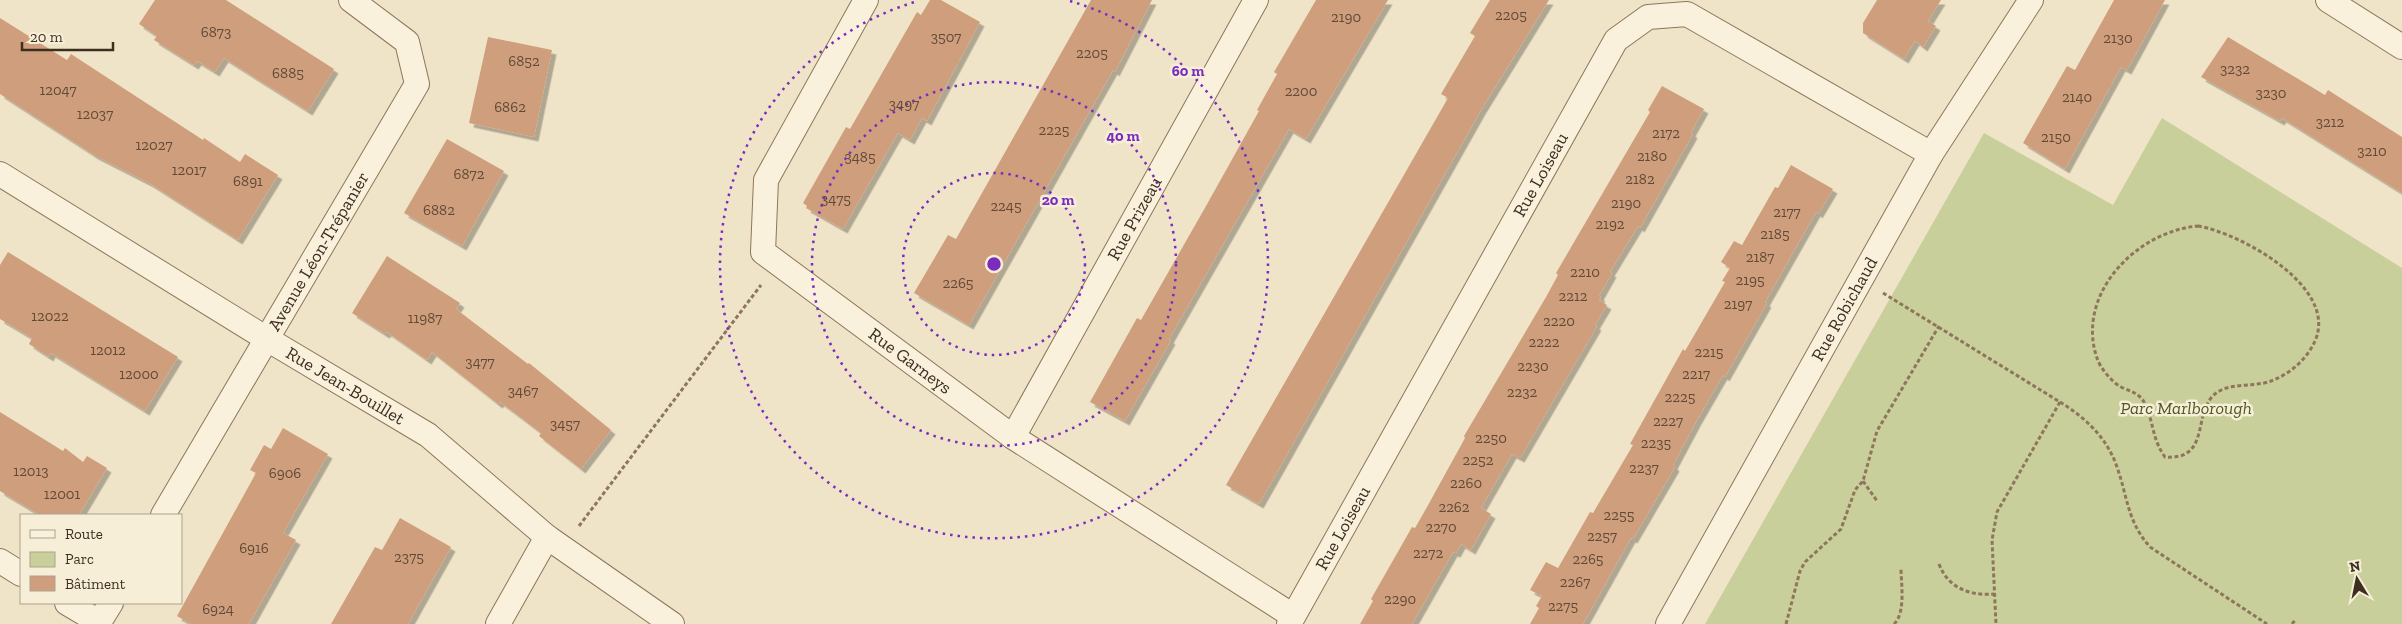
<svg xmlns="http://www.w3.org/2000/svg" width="2402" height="624" font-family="'Zilla Slab',serif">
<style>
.green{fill:#c9cf9b}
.building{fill:#cf9f7d;filter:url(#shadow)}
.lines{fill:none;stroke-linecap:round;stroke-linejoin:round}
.minor-casing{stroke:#8d765c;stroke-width:26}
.path{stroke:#8d765c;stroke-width:3;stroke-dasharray:4 2.5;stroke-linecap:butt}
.minor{stroke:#faf1dc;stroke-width:24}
.ring{fill:none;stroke:#7b2cbf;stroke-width:2.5;stroke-dasharray:2.5 5}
.labels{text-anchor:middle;stroke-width:5;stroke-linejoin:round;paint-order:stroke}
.number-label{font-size:15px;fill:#624a37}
.street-label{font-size:18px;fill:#3d2e20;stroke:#f7eed8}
.park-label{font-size:18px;font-style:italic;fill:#4d5a26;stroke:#f7eed8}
.centre{fill:#7b2cbf;stroke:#f7eed8;stroke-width:2.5}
.ring-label{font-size:15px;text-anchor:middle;font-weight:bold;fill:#7b2cbf;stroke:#f7eed8;stroke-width:5;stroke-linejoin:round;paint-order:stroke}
</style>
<defs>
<filter id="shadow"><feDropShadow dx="4.5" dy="4.5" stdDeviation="0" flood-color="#0004"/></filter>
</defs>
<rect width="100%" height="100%" fill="#f0e4c8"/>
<path class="green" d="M2162 118 2402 268V624H1705L1984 133 2113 205Z"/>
<path class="building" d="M155 0H226L334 69 308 111 224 58 215 72 197 61 194 65 154 40 157 36 139 24Z
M930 0H941L980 22 927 121 922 118 910 140 898 133 843 229 806 208 807 206 803 203 846 127 850 129 917 12 921 15Z
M1091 0H1152L1115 72 1113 70 969 325 914 293 948 235 956 239Z
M1316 0H1388L1306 139 1289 129 1169 339 1171 340 1125 421 1090 402 1137 318 1141 320 1206 206 1259 111 1257 110 1277 74 1274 72Z
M1490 0H1549L1481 110 1259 504 1226 485 1448 98 1441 94 1475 36 1470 33Z
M1877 0H1941L1928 21 1936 26 1923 47 1915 41 1904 59 1863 33V23Z
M2114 0H2165L2127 70 2121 67 2065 169 2023 143 2067 66 2075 70Z
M0 18 67 60 71 54 203 140 204 138 240 162 245 154 278 175 238 240 149 183 94 155 0 94Z
M488 37 552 50 534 137 469 123Z
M2228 37 2325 95 2328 90 2402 137V193L2282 118 2280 121 2201 77Z
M1662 86 1704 109 1691 132 1693 134 1640 228 1638 226 1610 272 1612 273 1599 296 1601 297 1599 300 1607 305 1595 325 1597 326 1520 458 1512 454 1481 508 1491 514 1471 550 1461 544 1456 553 1453 552 1412 624H1360L1373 601 1371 599 1412 527 1415 528 1427 507 1465 438 1464 436 1546 297 1558 275 1556 273 1650 112 1648 110Z
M447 139 504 171 462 246 404 213Z
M1791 165 1833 189 1818 214 1816 212 1765 302 1767 303 1725 377 1723 375 1697 420 1673 465 1675 467 1633 539 1631 538 1583 624H1530L1539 608 1536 606 1542 596 1530 590 1539 574 1546 562 1558 568 1590 512 1593 513 1633 445 1630 444 1683 349 1685 351 1725 282 1722 281 1730 268 1721 262 1734 241 1742 245 1775 187 1778 188Z
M8 252 178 357 145 411 51 353 49 357 29 344 32 338 0 319V265Z
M387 256 460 303 456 309 528 364 529 363 611 430 581 469 539 436 541 433 520 417 500 402 498 404 432 352 427 360 387 332 385 334 352 313Z
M0 412 63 451 65 448 83 462 87 456 107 468 79 515H40L0 491Z
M283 428 328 454 283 533 296 540 249 624H191L177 616 256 473 250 470 264 445 271 449Z
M400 518 451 547 408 624H331L375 547 382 550Z"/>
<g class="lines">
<g class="minor-casing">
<g id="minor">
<path id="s1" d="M866 0 766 180 763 252 1013 437 1293 616"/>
<path d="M2328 0 2402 47"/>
<path id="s2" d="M0 174 267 339 428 435 547 537 672 624"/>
<path id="s3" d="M1013 437 1256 0"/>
<path id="s4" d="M163 515 417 84 407 42 351 0"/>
<path d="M0 561 21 574"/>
<path d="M67 603 99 622"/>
<path d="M98 624 111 603"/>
<path d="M498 624 547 537"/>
<path id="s5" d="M1289 624 1616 40 1648 17 1687 14 1931 154"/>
<path id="s6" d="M1668 624 1931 154 2031 0"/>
</g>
</g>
<path class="path" d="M2198 226C2240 233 2339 287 2315 341 2307 359 2290 374 2271 381 2253 388 2224 381 2211 398 2194 421 2208 460 2165 457 2152 439 2154 423 2145 404 2140 393 2131 392 2121 387 2112 382 2100 368 2097 358 2075 294 2137 231 2198 226Z
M1883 293 2060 402 1997 512 1992 540 1996 624
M2060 402C2086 418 2107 438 2117 467 2128 498 2127 521 2150 547L2267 624
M1863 481 1877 501
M579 526 761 285
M1939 564C1948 588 1970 596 1994 594
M1786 624 1800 571 1805 562 1841 529 1855 490 1863 481 1877 431 1939 326
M1894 624C1906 613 1901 583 1901 568
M2292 624 2296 619"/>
<use href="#minor" class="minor"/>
</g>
<g class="ring">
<circle cx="994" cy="264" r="91"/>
<circle cx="994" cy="264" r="182"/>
<path d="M1070 1A274 274 0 1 1 918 1"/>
</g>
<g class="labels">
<g class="number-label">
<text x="1511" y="20">2205</text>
<text x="1346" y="22">2190</text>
<text x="216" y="37">6873</text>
<text x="946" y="42">3507</text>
<text x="2118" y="43">2130</text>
<text x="1092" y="58">2205</text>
<text x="524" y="66">6852</text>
<text x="2235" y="74">3232</text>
<text x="288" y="78">6885</text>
<text x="58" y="95">12047</text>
<text x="1301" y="96">2200</text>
<text x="2271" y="98">3230</text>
<text x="2077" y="102">2140</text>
<text x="904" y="109">3497</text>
<text x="510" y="112">6862</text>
<text x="95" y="119">12037</text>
<text x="2330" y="127">3212</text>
<text x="1054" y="135">2225</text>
<text x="1666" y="138">2172</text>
<text x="2056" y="142">2150</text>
<text x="154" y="150">12027</text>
<text x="2372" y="156">3210</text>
<text x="1652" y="161">2180</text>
<text x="860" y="162">3485</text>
<text x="189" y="175">12017</text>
<text x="469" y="179">6872</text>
<text x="1640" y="184">2182</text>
<text x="248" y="186">6891</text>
<text x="836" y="204">3475</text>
<text x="1626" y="208">2190</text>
<text x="1006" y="211">2245</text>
<text x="439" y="215">6882</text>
<text x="1787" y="217">2177</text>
<text x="1610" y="229">2192</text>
<text x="1775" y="239">2185</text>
<text x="1760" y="262">2187</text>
<text x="1585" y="277">2210</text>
<text x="1750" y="285">2195</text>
<text x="958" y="288">2265</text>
<text x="1573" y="301">2212</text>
<text x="1738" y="309">2197</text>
<text x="50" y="321">12022</text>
<text x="425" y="323">11987</text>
<text x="1559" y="326">2220</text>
<text x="1544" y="347">2222</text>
<text x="108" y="355">12012</text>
<text x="1709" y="357">2215</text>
<text x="480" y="367">3477</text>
<text x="1533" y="371">2230</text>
<text x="139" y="379">12000</text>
<text x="1696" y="379">2217</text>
<text x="523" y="396">3467</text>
<text x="1522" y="397">2232</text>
<text x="1680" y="402">2225</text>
<text x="1668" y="426">2227</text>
<text x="565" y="429">3457</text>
<text x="1491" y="443">2250</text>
<text x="1656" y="448">2235</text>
<text x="1478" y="465">2252</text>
<text x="1644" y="473">2237</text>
<text x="31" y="476">12013</text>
<text x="285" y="478">6906</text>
<text x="1466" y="488">2260</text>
<text x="62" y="499">12001</text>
<text x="1454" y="512">2262</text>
<text x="1619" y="520">2255</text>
<text x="1441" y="532">2270</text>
<text x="1602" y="541">2257</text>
<text x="254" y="553">6916</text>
<text x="1428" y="558">2272</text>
<text x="409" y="562">2375</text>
<text x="1588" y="564">2265</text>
<text x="1575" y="587">2267</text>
<text x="1400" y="604">2290</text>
<text x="1563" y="611">2275</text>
<text x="218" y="614">6924</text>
</g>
<g class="street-label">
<text dy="6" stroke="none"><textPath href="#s5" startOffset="515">Rue Loiseau</textPath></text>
<text dy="6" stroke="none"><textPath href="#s3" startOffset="250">Rue Prizeau</textPath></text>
<text dy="6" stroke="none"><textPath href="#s4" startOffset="306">Avenue Léon-Trépanier</textPath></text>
<text dy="6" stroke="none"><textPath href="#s6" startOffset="361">Rue Robichaud</textPath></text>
<text dy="6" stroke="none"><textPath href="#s1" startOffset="461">Rue Garneys</textPath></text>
<text dy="6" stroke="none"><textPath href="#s2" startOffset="405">Rue Jean-Bouillet</textPath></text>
<text dy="6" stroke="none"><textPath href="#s5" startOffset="110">Rue Loiseau</textPath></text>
</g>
<g class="park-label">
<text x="2186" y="414">Parc Marlborough</text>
</g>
</g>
<circle cx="994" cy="264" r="8" class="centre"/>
<g class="ring-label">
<text x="1188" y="76">60 m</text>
<text x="1123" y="141">40 m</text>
<text x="1058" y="205">20 m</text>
</g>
<rect x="20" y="514" width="162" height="90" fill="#f7eed8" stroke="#ada18e"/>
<rect x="30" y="530" width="25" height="8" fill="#faf1dc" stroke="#ada18e"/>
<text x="65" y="539" font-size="15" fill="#3d2e20">Route</text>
<rect x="30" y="552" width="25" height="15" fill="#c9cf9b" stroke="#ada18e"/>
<text x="65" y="564" font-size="15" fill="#3d2e20">Parc</text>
<rect x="30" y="576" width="25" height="15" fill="#cf9f7d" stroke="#ada18e"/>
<text x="65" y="589" font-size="15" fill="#3d2e20">Bâtiment</text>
<g transform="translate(2357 579) rotate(350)" stroke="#f7eed8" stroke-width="4" paint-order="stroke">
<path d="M0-4L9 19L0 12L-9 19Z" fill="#3d2e20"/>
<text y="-8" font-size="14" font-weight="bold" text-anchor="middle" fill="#3d2e20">N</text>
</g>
<path d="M22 42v8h91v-8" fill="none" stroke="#3d2e20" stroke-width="2.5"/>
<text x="30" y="42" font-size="15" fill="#3d2e20" stroke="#f7eed8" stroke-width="4" paint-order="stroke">20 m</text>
</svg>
